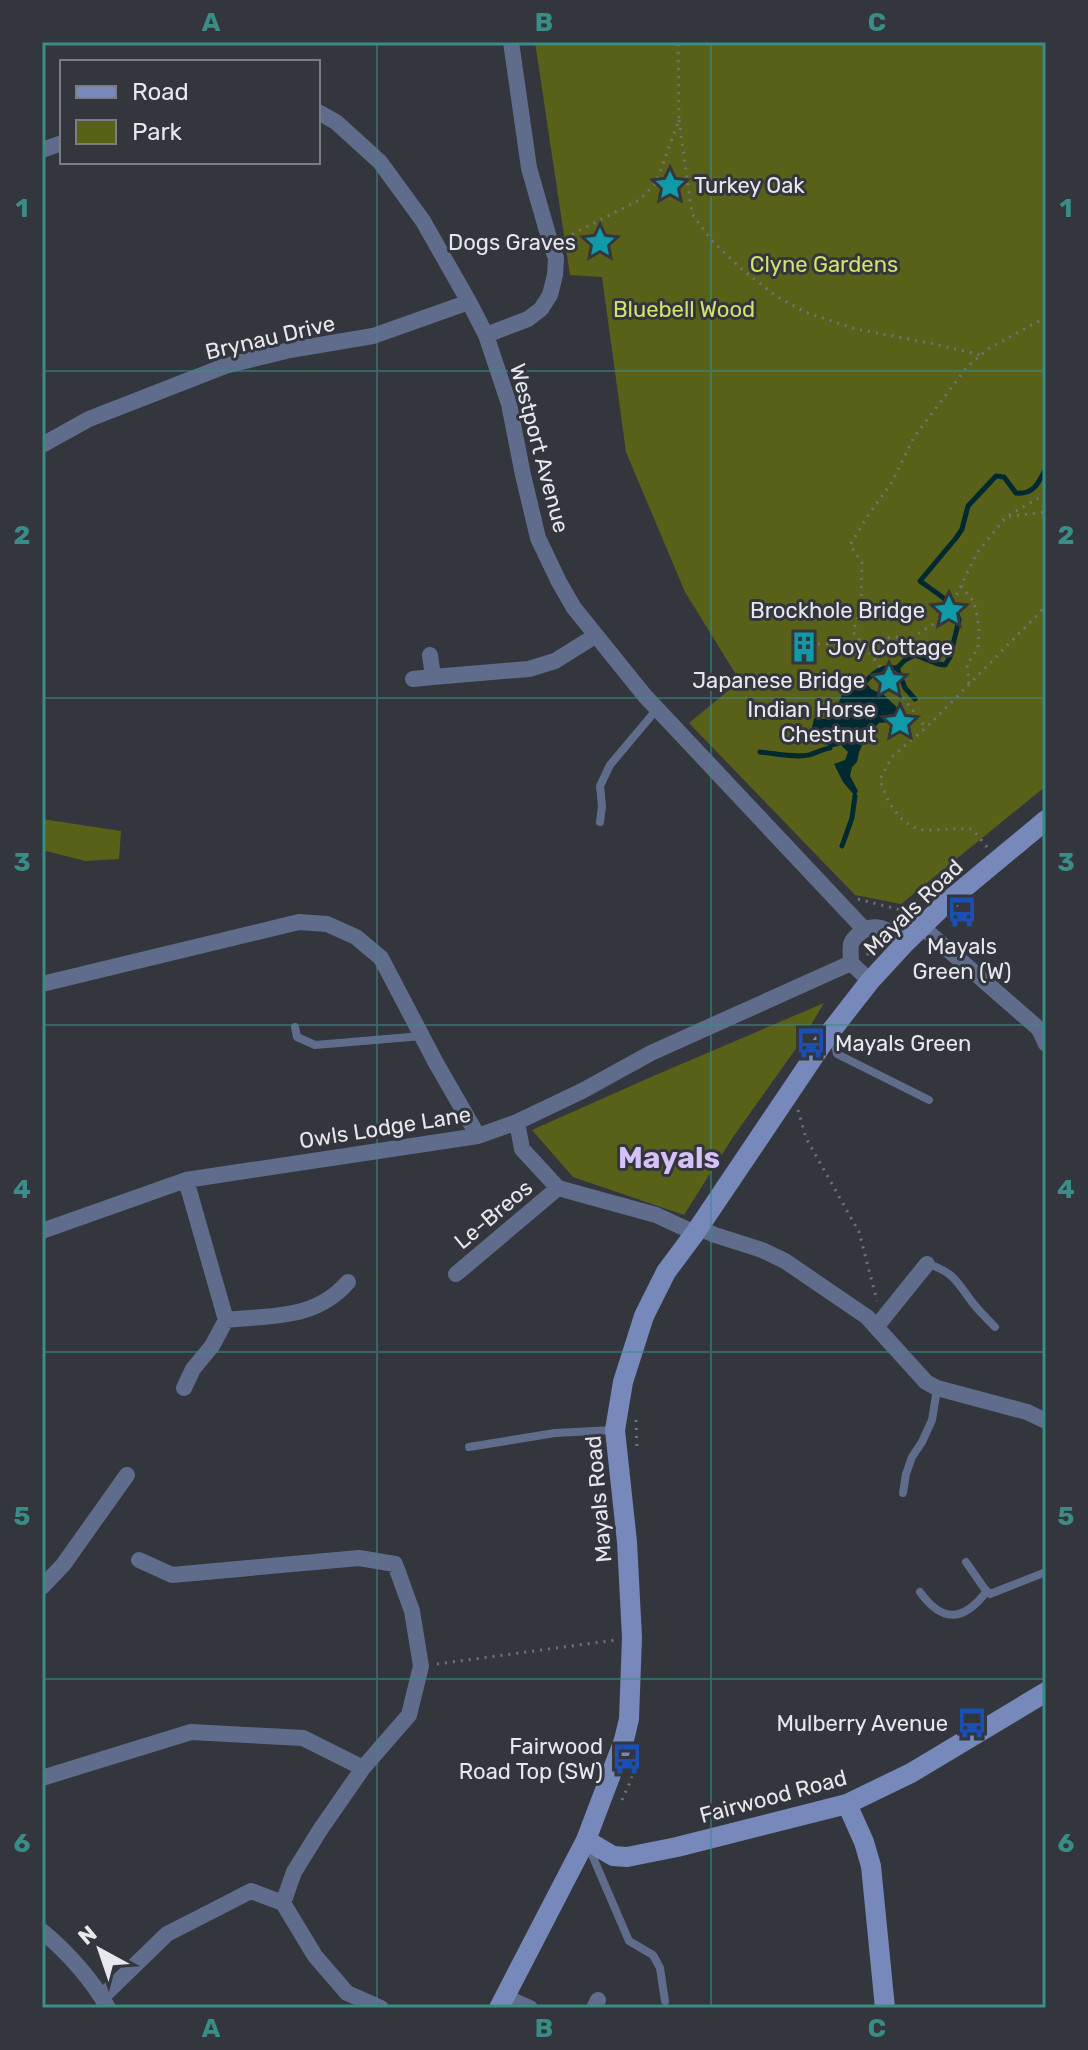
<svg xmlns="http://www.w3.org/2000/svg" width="1088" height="2050" font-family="Rubik,sans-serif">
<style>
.green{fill:#596017}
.water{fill:#002932}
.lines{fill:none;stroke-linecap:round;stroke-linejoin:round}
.stream{stroke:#002932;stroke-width:5}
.path{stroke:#717279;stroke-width:3;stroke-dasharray:2 6;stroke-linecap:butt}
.lane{stroke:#606c8b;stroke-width:8}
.street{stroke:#606c8b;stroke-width:16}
.secondary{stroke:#7689ba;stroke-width:20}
.grid{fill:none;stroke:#3a8d87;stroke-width:2;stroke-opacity:0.55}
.labels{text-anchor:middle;stroke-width:6;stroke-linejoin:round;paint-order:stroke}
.poi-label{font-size:22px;fill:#e7e8ed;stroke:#34363e;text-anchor:end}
.park-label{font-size:22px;fill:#d4e26c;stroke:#34363e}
.street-label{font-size:22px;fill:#e7e8ed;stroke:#34363e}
.district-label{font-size:30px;font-weight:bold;fill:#d6c0f8;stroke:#34363e}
.neatline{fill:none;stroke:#3a8d87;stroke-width:3}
.grid-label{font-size:26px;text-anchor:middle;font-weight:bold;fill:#3a8d87}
</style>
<rect width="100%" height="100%" fill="#34363e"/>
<path class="green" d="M535 42H1046V786L901 904 855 895 689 723 740 681 685 592 626 452 602 277 570 275Z
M42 819 121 831 119 859 85 861 42 850Z
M824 1003 802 1040 733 1137 684 1215 573 1177 532 1130 651 1077Z"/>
<path class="water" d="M863 679 871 689 884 695 907 717 903 721 879 723 867 735 859 752 857 762 852 767 850 776 858 791 855 796 843 782 834 764 845 760 848 752 841 745 830 748 821 738 819 731 812 728 814 718C818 718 824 720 828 718 841 712 837 684 863 679Z"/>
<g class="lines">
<path class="stream" d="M897 668 905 660 915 655 938 664 945 665 950 657 959 620C954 601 934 592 920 581L956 538 962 529 968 506 996 476 1004 477 1016 493C1034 495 1039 482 1046 468
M865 682C875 671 882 666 897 668L905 688 915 699
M760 752C773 753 800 759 812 754 819 752 822 749 830 748
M842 846 852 818 855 796"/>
<path class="path" d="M679 120 692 214 713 242 744 271 776 296 805 312 856 329 930 343 981 355
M565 238 639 200 656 183 679 120 678 42
M1046 317 988 349 967 367 914 437 892 482 869 514 850 545 862 563 861 606 853 632 862 643 882 638 898 637 909 639 932 625 949 610 977 553 1006 517 1046 512
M1009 515 1046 494
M961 586 974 602 979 627 978 648 967 665 969 684
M818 644 862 643 926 728
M987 847 972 829C956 828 941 830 925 830 900 828 886 800 880 779L892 757 931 723 1046 606
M858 899 905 911
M898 918 934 886
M950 927 974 905
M867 955 877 942
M798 1110 806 1138 859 1232 877 1301
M636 1420 637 1452
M437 1664 616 1640
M622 1800 630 1782 635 1766"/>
<path class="lane" d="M600 822 602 806 600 786 610 765 657 709
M295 1027 297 1037 315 1045 422 1036
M833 1036 837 1054 929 1100
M927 1264C953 1271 957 1282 972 1302 979 1311 987 1319 995 1327
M469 1447 555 1433 614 1430
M903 1493 906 1474 912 1457 922 1442 932 1420 937 1389
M966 1562 984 1588 990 1594 1046 1572
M920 1592C943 1624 964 1621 987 1591
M589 1848 629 1941 653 1955 660 1968 665 2001"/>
<path class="street" d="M318 112 336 122 380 162 423 221 469 302 486 335 509 404 523 475 538 538 559 582 574 608 645 696 864 929
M42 150 62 143
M486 335 528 319 541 309 550 295 555 275 556 258 551 245 529 168 511 42
M42 445 89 419 225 366 290 350 373 336 469 302
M430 655 433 677 529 669 555 661 595 636
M413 679 433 677
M921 926 1039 1029 1046 1044
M870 981 851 963C851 958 850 949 851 944 853 939 855 937 859 934 875 919 891 932 906 942
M42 984 299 922 327 924 356 937 381 958 436 1063 478 1136
M517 1122 522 1149 558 1188 656 1215 695 1233
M699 1228 715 1235 762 1250 785 1261 867 1317 926 1382 937 1388 1027 1412 1046 1421
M42 1231 186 1180 478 1136 517 1122 582 1091 651 1053 851 963
M456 1274 558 1188
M226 1320C272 1315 315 1320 348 1282
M877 1326 927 1264
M184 1388 193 1369 212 1346 226 1320 186 1180
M139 1560 172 1575 359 1558 395 1564 412 1611 421 1666 409 1715 363 1768 320 1830 294 1872 283 1903
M42 1587 63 1565 127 1475
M42 1778 191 1732 303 1738 363 1768
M42 1931C67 1952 92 1980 108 2008
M102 1997 167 1934 251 1891 283 1903 315 1956 347 1993 381 2008
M505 1997 530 2008
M594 2008 598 2000"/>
<path class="secondary" d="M847 1804 864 1842 871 1866 885 2008
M586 1840 613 1856 627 1857 677 1847 847 1804 911 1773 1046 1692
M499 2008 586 1840 624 1740 629 1719 632 1637 627 1542 615 1430 623 1382 644 1316 666 1272 695 1233 831 1031 870 981 906 942 946 903 1046 820"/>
</g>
<path class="grid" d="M377 42V2008M711 42V2008M42 371H1046M42 698H1046M42 1025H1046M42 1352H1046M42 1679H1046"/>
<defs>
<g id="sight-bare" transform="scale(2.4)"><path d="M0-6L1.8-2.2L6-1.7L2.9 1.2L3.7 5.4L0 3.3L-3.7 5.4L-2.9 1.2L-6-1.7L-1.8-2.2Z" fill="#0f9aa8" stroke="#34363e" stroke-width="2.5" paint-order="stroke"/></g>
<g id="building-bare" transform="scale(2.4)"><path d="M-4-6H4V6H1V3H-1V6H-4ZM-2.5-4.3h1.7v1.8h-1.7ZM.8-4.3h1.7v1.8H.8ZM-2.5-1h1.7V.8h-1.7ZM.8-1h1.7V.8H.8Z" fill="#0f9aa8" stroke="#34363e" stroke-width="2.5" paint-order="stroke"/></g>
<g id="bus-bare" transform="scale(2.4)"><path d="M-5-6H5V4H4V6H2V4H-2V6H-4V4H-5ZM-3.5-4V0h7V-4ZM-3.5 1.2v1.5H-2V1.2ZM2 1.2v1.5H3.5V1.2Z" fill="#1a4fb4" stroke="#34363e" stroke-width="2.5" paint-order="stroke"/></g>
</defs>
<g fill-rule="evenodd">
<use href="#sight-bare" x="670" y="185"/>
<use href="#sight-bare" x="600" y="242"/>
<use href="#sight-bare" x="949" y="610"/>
<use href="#building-bare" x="804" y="647"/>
<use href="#sight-bare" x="889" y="680"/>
<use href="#sight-bare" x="900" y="722"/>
<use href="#bus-bare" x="962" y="912"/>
<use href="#bus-bare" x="811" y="1043"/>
<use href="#bus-bare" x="972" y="1723"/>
<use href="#bus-bare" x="627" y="1759"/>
</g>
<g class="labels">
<g class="poi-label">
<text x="694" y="193" text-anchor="start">Turkey Oak</text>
<text x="576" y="250">Dogs Graves</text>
<text x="925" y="618">Brockhole Bridge</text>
<text x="828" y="655" text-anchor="start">Joy Cottage</text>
<text x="865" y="688">Japanese Bridge</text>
<text x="876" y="717">Indian Horse<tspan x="876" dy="25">Chestnut</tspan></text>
<text x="962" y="954" text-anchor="middle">Mayals<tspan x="962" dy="25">Green (W)</tspan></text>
<text x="835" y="1051" text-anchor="start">Mayals Green</text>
<text x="948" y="1731">Mulberry Avenue</text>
<text x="603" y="1754">Fairwood<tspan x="603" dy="25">Road Top (SW)</tspan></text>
</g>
<g class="park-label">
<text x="824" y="272">Clyne Gardens</text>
<text x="684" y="317">Bluebell Wood</text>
</g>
<g class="street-label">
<text transform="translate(270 337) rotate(-13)" y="8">Brynau Drive</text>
<text transform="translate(540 448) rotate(75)" y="8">Westport Avenue</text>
<text transform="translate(913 907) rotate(-44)" y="8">Mayals Road</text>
<text transform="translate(385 1127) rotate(-9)" y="8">Owls Lodge Lane</text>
<text transform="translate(493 1214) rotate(-40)" y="8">Le-Breos</text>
<text transform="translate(598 1499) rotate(-95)" y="8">Mayals Road</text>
<text transform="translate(773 1796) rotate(-15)" y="8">Fairwood Road</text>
</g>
<g class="district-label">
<text x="669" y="1168">Mayals</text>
</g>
</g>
<rect width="1088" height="2050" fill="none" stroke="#34363e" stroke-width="88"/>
<rect x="60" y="60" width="260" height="104" fill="#34363e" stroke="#7c7d84" stroke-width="2"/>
<rect x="76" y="86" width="40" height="12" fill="#7689ba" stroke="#7c7d84" stroke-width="2"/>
<text x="132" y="100" font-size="24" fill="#e7e8ed">Road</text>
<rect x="76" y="120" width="40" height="24" fill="#596017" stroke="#7c7d84" stroke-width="2"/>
<text x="132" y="140" font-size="24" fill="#e7e8ed">Park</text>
<g transform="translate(100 1950) rotate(320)" stroke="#34363e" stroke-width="6" paint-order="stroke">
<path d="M0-6L14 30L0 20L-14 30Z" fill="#e7e8ed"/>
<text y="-12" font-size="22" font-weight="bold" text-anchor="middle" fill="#e7e8ed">N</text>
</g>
<rect x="44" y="44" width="1000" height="1962" class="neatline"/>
<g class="grid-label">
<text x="211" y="31">A</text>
<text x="544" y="31">B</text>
<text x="877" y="31">C</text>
<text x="22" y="217">1</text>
<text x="1066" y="217">1</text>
<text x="22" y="544">2</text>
<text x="1066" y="544">2</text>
<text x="22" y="871">3</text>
<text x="1066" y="871">3</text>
<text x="22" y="1198">4</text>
<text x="1066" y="1198">4</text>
<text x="22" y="1525">5</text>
<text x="1066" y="1525">5</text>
<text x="22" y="1852">6</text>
<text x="1066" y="1852">6</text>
<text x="211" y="2037">A</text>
<text x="544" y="2037">B</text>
<text x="877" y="2037">C</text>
</g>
</svg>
